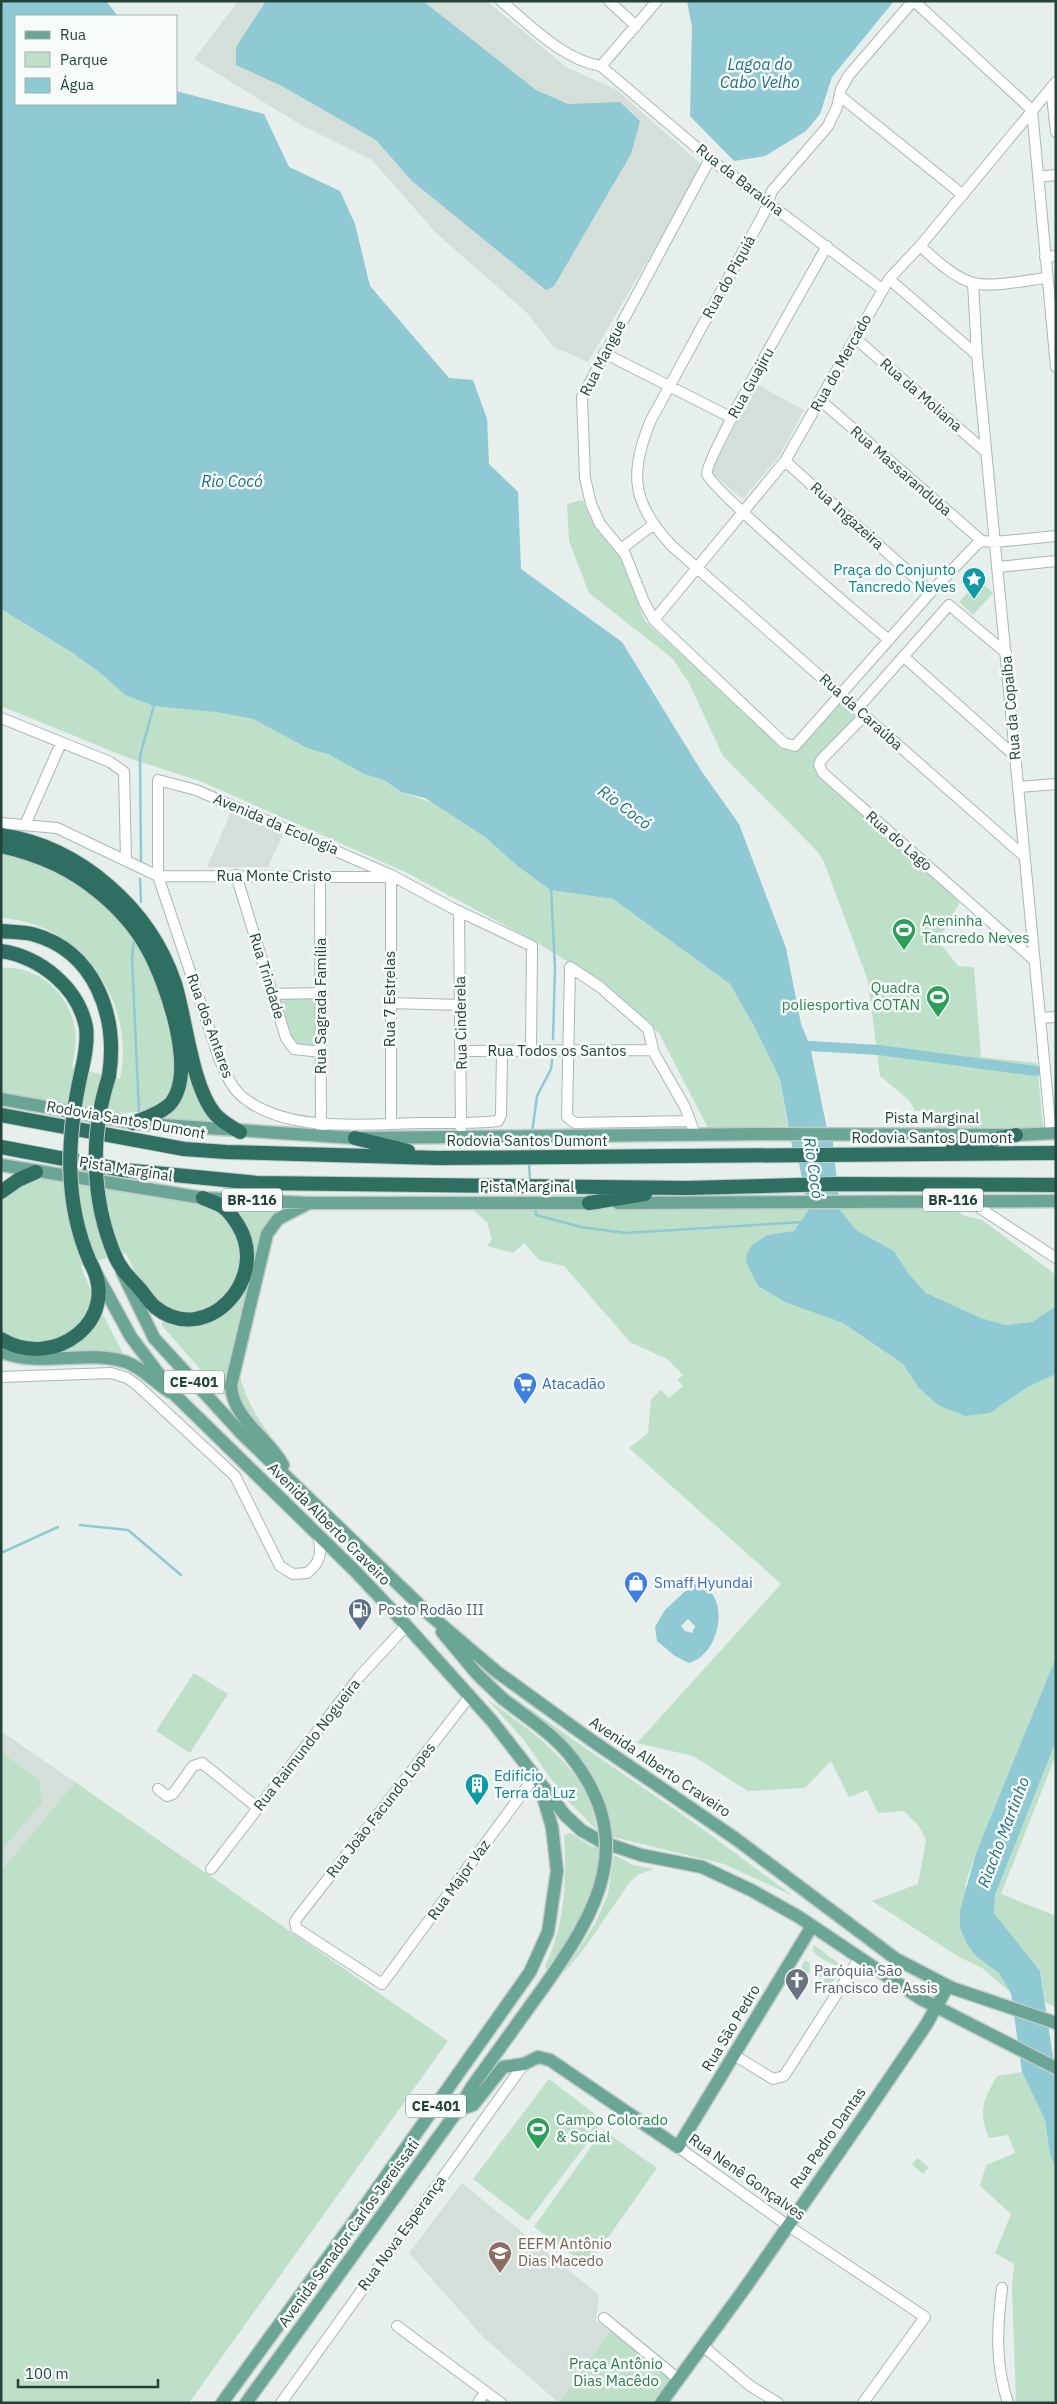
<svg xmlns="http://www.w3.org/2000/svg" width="1057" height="2404" font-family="'IBM Plex Sans',sans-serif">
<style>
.built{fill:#d4dfda}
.green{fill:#bfe0c8}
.water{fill:#8ec9d4;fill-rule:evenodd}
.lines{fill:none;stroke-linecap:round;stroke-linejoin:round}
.stream{stroke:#8ec9d4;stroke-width:2.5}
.canal{stroke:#8ec9d4;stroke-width:10}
.minor-casing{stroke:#a8b8b2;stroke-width:12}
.major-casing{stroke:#c2cac8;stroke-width:15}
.highway-casing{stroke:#c2cac8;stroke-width:16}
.minor{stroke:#fff;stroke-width:10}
.major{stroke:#6aa596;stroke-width:12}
.highway{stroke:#2f6f62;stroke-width:14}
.major-bridge-casing{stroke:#c2cac8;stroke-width:15;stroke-linecap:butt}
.highway-bridge-casing{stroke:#c2cac8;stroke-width:16;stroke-linecap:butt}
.major-bridge{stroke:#6aa596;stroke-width:12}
.highway-bridge{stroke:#2f6f62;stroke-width:14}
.labels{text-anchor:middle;stroke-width:5;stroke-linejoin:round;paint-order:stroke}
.shield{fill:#f7fbf9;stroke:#637a73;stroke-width:1}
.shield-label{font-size:14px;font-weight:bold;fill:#24423a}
.street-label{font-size:15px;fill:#24423a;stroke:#f7fbf9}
.culture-label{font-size:15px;fill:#0d838f;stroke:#f7fbf9;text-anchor:end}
.leisure-label{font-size:15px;fill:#27864d;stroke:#f7fbf9;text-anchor:start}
.shop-label{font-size:15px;fill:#366cbe;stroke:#f7fbf9;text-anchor:start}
.service-label{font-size:15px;fill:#4e5e75;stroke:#f7fbf9;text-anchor:start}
.worship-label{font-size:15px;fill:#5b616d;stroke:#f7fbf9;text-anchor:start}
.education-label{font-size:15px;fill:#785e54;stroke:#f7fbf9;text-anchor:start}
.park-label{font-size:15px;fill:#2d7a4b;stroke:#f7fbf9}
.water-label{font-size:16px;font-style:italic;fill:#1c6f80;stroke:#f7fbf9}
</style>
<rect width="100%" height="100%" fill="#e6efeb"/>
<path class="built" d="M238 1H487L566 67 617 90 703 166 588 362 554 347 526 312 436 233 372 160 301 125 194 59Z
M756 384 804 410 780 455 744 498H741L713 474 712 470Z
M231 812 283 834 268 867H207Z
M1 1731 75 1782 1 1871Z
M462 2183 599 2295 596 2321 610 2331 558 2402 484 2338 409 2253Z"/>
<path class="green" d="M583 500 590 518 619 555 645 621 785 748 792 750 798 748 841 702 857 714V717L817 761 960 902 940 937 942 946 958 966 974 967 981 1057 1037 1063 1043 1128 936 1127C934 1115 926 1110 915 1111L910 1101 880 1076 868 981 824 862 817 851 723 756 689 683 672 658 589 593 569 541 567 504Z
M979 580 993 593 973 615 959 602Z
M1 609 71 652 103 675 125 695 253 719 309 749 328 754 364 774 384 780 401 792 431 802 485 837 515 864 550 890 613 899 730 984 754 1026 780 1079 788 1126 708 1128 659 1033 604 984 536 942 405 872 200 781 131 759 1 706Z
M1 851 59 871 103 902 134 939 158 987 177 1064C170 1127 117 1114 73 1106 49 1101 25 1097 1 1093V968C34 965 65 989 73 1021 78 1036 75 1052 72 1067L120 1079C136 1001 82 923 1 918Z
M315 997 316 1041 313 1047 297 1046 292 1043 278 998Z
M187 1057C195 1090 196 1101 219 1128L152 1119 162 1114Z
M38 1177 206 1205C224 1211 239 1228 242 1247 243 1253 240 1260 240 1266 239 1271 239 1277 238 1281 226 1310 179 1322 156 1302 141 1289 134 1270 126 1253L81 1265C83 1276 91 1285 91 1297 90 1329 53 1346 26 1343 18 1343 9 1336 1 1333V1199L7 1192Z
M959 1201 958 1210 962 1215 982 1220 1056 1275V1306L1032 1322 1006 1325 981 1318 926 1293 908 1273 894 1251 856 1230 840 1210 839 1203Z
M807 1205 809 1211 794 1231 767 1235 787 1303 843 1323 903 1364 918 1387 990 1413 1028 1387 1056 1374V1657L976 1853 965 1885 1000 1973 1011 1993 982 1968 959 1957 872 1901 918 1884 926 1840 919 1826 904 1811 878 1813 867 1790 849 1797 831 1761 805 1788 748 1791 693 1756 637 1743 781 1584 629 1448 648 1433 651 1399 661 1390 669 1398 683 1386 677 1380 683 1375 667 1359 630 1342 564 1266 539 1260 524 1243 513 1253 487 1246 492 1239 487 1222 471 1208Z
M229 1206 284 1208 273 1218 227 1395H223L162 1326V1320L180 1324 245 1290C259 1258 253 1231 229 1206Z
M99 1307 124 1355 54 1352C83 1343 86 1332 99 1307Z
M239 1373C246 1403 264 1429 284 1453L280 1452C257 1427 231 1410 239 1373Z
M194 1673 228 1694 190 1753 156 1731Z
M495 1684 578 1743 693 1822 793 1896 724 1864 613 1837C604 1761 548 1730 494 1686Z
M487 1699C532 1732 590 1769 596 1829L563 1796 523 1739Z
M1056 1741V1755L1001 1894 1056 1916V2007L1045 2002 1040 1971 994 1913 995 1895Z
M1 1752 39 1780 42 1802 1 1851Z
M75 1782 448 2041 189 2403H1V1871Z
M571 1833 592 1847 600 1845C597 1885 584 1915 563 1948 558 1955 554 1966 547 1970L545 1966C565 1924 567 1881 564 1835Z
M614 1855 633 1865 654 1869 639 1874 630 1882 586 1946 560 1978 595 1924 608 1894Z
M814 1945 842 1966C833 1966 818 1958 813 1951Z
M804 1961H808L810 1964 809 1974 805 1976 800 1971Z
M813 1970a7 7 0 1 1 14 0a7 7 0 1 1-14 0Z
M830 1975 834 1976V1981L831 1982 829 1987 823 1988 821 1982Z
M1022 2072 1045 2120 1050 2155 1056 2168V2403H1016L1012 2288 1014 2264 995 2253 1011 2214 980 2186 986 2165 1015 2153 1008 2135 989 2138C978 2111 983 2101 997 2076Z
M549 2079 604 2121 528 2221 473 2179Z
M603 2130 657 2168 588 2266 534 2227Z
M917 2158 929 2167 923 2174 912 2165Z
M610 2331 668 2375 669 2382 655 2403H558Z"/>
<path class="water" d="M1 1H106L118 16H16V104H176V91L264 114 289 167 340 191 355 224 370 286 449 378 473 380 487 419 489 464 518 492 521 569 622 642 702 772 739 824 786 948 801 1024 810 1046 827 1129 832 1134 840 1210 856 1230 894 1251 908 1273 926 1293 981 1318 1006 1325 1032 1322 1056 1306V1374L1028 1387 990 1413 965 1416 938 1405 918 1387 903 1364 843 1323 787 1303 758 1286 746 1262 747 1253 752 1245 767 1235 794 1231 808 1211 799 1163 793 1151 780 1079 754 1026 730 984 613 899 550 890 515 864 485 837 425 798 401 792 384 780 364 774 328 754 309 749 253 719 216 712 154 706 125 695 103 675 71 652 1 609Z
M266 1H423L536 90 568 104 620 102 640 121 631 154 554 286 546 290 412 181 376 140 282 86 236 65V47Z
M687 1H894L832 77 820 114 806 131 765 156 734 161 690 116 692 27Z
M693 1584C732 1586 723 1654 689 1663L675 1656 657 1641 655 1627 665 1610ZM688 1619 695 1626 692 1633 685 1631 681 1626Z
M1056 1657V1741L995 1895 994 1913 1040 1971 1056 2077V2168L1050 2155 1045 2120 1022 2072 1011 1993 999 1973 977 1957 967 1944 960 1928V1911L976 1853Z"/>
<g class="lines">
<path class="stream" d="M141 861 140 756 154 705
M140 879 141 902
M551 888 555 967 553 1039
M134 939 132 958 139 1112
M532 1133 537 1096 551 1069 552 1060
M530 1153 531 1141
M529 1161 530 1183
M535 1208 536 1215 581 1227 625 1233 803 1222
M80 1525 128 1530 181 1575
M1 1553 58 1527"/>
<path class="canal" d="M799 1049 810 1046 879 1050 1036 1071"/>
<g class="minor-casing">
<path id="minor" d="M501 1C530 25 563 60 601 66
M609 1 636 26
M913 1 849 75 841 89 837 107 828 126 772 191 764 213 651 420C629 472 631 503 672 546L1024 856
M914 1 1032 110
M601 66 710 159 882 289
M601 66 657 1
M1051 88 1056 132
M840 96 963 195
M1032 110 1056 367
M710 159 582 397 585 478 591 504 600 524 625 554 644 602 654 620 784 743 795 746 931 592 976 545 982 541 995 542 1056 536
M1038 177 1056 175
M827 246C812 273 704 460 707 474 711 489 865 620 889 640
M920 246C935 259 951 275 970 282 990 289 1026 280 1047 278
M1045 257 1056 256
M889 279 977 355
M973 283 977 355 1051 1133
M855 338 986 452
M604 353 732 418
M820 400 982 541
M785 461 931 592
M621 549 654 524
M998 567 1056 561
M654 620 785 461 889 279 920 246 1056 82
M904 657 1015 756
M858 708 949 605 1006 653
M865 715 821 760 819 765 823 773 1034 960
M1 718 110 762 124 772 126 860
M1019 787 1056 784
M1 823 57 828 158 876 391 877
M25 825 61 743
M236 875 286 1038 294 1049 321 1052
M320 876 321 1128
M459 911 461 1128
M570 967 567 1117 575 1123 690 1121
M570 967 600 987 648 1029 654 1053 685 1107 695 1134
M271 994 322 993
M390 1003 461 1005
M1040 1018 1056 1017
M462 1051 653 1050
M502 1051 501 1115 498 1121C473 1124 447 1123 422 1123 369 1124 293 1133 248 1101 232 1091 226 1074 219 1058L158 876V780L196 790 391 875 452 908 532 946 531 1051
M391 1124V875
M969 1201 1056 1258
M1 1377 111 1373 127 1378 137 1385 235 1476 280 1566 293 1574 307 1573C321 1562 322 1553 318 1536
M470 1696 298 1917 295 1922 296 1928 382 1984 535 1776
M158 1789 167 1796 173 1794 193 1766 202 1763 258 1808
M211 1869 360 1676 407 1625
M734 2055 773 2079 784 2076 859 1959
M678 2147 787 2225 925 2317 863 2403
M1002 2288C997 2328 995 2364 1008 2403
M604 2318 677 2378
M397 2326 501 2403
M703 2346 749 2385 778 2403
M281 2403 524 2064
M478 2403 485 2392"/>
</g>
<g class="major-casing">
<path id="major" d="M1 1099 133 1123 355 1138 761 1134 1016 1135 1056 1133
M1 1165 203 1198 308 1203H598
M618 1203 1056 1201
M122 1272 154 1338 242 1434 430 1615 497 1672 591 1740 736 1839 896 1959 952 1988 1056 2023
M97 1275 131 1337 174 1394 356 1572 405 1624 492 1721 565 1815 581 1830 602 1842 641 1855 702 1867 751 1890 799 1917 921 1999 1056 2068
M1 1352C42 1368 85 1349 126 1362 143 1368 155 1383 170 1392
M283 1465C268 1437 233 1420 231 1385L267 1234 278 1219 307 1204
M442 1632 477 1674 503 1699
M458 2110 473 2105 503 2067 524 2064 538 2057 550 2060 678 2147 812 1926
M222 2403 350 2227 530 1972 548 1932 557 1871 552 1827 541 1790
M246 2403 458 2110 471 2088 543 1988
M661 2403 745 2288 860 2122 926 2025 948 1986"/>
</g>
<g class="highway-casing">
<path id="highway" d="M1 835C80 847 150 908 175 984 186 1020 192 1087 215 1114 222 1122 231 1127 240 1132
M1 846C38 854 72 869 100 893 118 908 136 928 147 948 166 981 198 1072 170 1104 160 1114 145 1118 133 1123
M1 931C11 932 22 932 32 934 96 951 118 1017 109 1076
M1 951C40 957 78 987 86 1027 88 1041 85 1056 82 1069
M1 1115 184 1149 226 1152 438 1158 1056 1153
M355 1138 408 1151
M1 1147 123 1170 257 1183 687 1188 835 1184 1056 1185
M953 1148 1016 1135
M1 1192 18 1180 36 1172
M589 1203 645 1194
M115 1256C121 1270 130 1278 140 1289 145 1295 149 1302 155 1307 206 1348 271 1279 238 1225 234 1219 230 1212 223 1207 218 1203 209 1201 203 1198
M1 1339C54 1371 123 1320 90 1262"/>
</g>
<use href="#minor" class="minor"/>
<use href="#major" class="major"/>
<use href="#highway" class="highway"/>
<g class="major-bridge-casing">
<path id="major-bridge" d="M503 1699C525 1716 550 1732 568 1753 639 1840 599 1909 543 1988"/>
</g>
<g class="highway-bridge-casing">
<path id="highway-bridge" d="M82 1069C67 1134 63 1200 90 1262
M109 1076C90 1135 91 1199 115 1256"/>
</g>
<use href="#major-bridge" class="major-bridge"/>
<use href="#highway-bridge" class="highway-bridge"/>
</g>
<defs>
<g id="sight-pin" transform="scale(1.25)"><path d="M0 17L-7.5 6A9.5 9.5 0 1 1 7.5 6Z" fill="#0f9aa8" stroke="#f7fbf9"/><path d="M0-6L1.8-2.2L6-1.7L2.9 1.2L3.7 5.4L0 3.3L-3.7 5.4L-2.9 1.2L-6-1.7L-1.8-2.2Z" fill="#fff"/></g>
<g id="stadium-pin" transform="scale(1.25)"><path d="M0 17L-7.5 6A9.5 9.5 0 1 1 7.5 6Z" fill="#2e9e5b" stroke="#f7fbf9"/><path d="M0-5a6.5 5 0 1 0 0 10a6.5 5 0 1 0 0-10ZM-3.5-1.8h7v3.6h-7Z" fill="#fff"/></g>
<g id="supermarket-pin" transform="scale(1.25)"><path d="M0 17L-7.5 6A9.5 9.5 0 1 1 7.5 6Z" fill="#3f7fe0" stroke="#f7fbf9"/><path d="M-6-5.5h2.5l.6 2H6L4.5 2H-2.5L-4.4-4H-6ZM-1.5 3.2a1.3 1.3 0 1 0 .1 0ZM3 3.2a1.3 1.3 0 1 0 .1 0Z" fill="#fff"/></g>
<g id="shop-pin" transform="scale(1.25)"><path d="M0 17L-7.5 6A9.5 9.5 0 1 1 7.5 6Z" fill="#3f7fe0" stroke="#f7fbf9"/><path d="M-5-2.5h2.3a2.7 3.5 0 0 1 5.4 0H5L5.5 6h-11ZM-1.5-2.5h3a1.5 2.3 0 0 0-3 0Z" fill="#fff"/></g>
<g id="fuel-pin" transform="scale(1.25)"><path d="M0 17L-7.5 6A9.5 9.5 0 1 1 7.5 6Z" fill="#5c6f8a" stroke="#f7fbf9"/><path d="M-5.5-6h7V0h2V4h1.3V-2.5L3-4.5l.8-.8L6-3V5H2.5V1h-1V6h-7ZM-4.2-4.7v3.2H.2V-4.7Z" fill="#fff"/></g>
<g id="building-pin" transform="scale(1.25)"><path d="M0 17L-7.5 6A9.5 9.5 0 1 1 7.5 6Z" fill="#0f9aa8" stroke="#f7fbf9"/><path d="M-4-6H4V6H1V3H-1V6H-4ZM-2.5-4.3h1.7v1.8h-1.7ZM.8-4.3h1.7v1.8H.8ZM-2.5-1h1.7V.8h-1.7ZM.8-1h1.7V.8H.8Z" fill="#fff"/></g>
<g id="church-pin" transform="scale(1.25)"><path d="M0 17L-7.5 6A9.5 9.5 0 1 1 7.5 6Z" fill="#6b7280" stroke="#f7fbf9"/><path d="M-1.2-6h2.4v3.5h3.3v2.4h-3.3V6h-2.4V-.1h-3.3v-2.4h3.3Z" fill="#fff"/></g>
<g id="school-pin" transform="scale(1.25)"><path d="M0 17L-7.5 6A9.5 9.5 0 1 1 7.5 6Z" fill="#8d6e63" stroke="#f7fbf9"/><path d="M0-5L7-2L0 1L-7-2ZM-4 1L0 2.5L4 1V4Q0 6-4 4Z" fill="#fff"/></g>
</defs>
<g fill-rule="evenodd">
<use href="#sight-pin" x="974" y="579"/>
<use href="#stadium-pin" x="904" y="930"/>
<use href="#stadium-pin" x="938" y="997"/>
<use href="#supermarket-pin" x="525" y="1384"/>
<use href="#shop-pin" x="636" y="1583"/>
<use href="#fuel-pin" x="360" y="1610"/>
<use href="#building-pin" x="477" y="1785"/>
<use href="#church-pin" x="797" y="1980"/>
<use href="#stadium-pin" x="538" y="2129"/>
<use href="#school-pin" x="500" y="2253"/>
</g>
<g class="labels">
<g class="shield">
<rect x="222" y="1188.5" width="60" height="23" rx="4"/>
<rect x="923" y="1188.5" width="60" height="23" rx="4"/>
<rect x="164" y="1370.5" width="60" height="23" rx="4"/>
<rect x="406" y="2094.5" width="60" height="23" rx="4"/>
</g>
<g class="shield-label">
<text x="252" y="1205">BR-116</text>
<text x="953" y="1205">BR-116</text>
<text x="194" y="1387">CE-401</text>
<text x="436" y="2111">CE-401</text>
</g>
<g class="street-label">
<text transform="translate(740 180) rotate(38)" y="5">Rua da Baraúna</text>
<text transform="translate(729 277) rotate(-61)" y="5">Rua do Piquiá</text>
<text transform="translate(603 358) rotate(-63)" y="5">Rua Mangue</text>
<text transform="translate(841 363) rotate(-61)" y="5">Rua do Mercado</text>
<text transform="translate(751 383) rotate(-61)" y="5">Rua Guajiru</text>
<text transform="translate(921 395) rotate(41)" y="5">Rua da Moliana</text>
<text transform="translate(901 471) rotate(41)" y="5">Rua Massaranduba</text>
<text transform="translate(847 516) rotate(42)" y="5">Rua Ingazeira</text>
<text transform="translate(1011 708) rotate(-95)" y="5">Rua da Copaíba</text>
<text transform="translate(861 712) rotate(42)" y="5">Rua da Caraúba</text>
<text transform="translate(276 824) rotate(23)" y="5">Avenida da Ecologia</text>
<text transform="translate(899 841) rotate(41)" y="5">Rua do Lago</text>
<text x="274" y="881">Rua Monte Cristo</text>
<text transform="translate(267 976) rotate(73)" y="5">Rua Trindade</text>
<text transform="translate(390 999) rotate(-90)" y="5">Rua 7 Estrelas</text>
<text transform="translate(321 1006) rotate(-90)" y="5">Rua Sagrada Família</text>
<text transform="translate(461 1023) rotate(-91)" y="5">Rua Cinderela</text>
<text transform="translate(210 1026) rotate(70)" y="5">Rua dos Antares</text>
<text x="557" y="1056">Rua Todos os Santos</text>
<text x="932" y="1123">Pista Marginal</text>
<text transform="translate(126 1120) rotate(10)" y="5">Rodovia Santos Dumont</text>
<text x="932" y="1143">Rodovia Santos Dumont</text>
<text x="527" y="1146">Rodovia Santos Dumont</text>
<text transform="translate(126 1169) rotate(9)" y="5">Pista Marginal</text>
<text x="527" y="1192">Pista Marginal</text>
<text transform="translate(329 1524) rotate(45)" y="5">Avenida Alberto Craveiro</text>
<text transform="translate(307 1745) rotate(-52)" y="5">Rua Raimundo Nogueira</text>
<text transform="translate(660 1767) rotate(34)" y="5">Avenida Alberto Craveiro</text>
<text transform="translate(381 1810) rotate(-52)" y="5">Rua João Facundo Lopes</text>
<text transform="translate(459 1880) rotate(-54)" y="5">Rua Major Vaz</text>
<text transform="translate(731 2028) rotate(-59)" y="5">Rua São Pedro</text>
<text transform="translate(828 2138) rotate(-55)" y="5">Rua Pedro Dantas</text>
<text transform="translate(747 2177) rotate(35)" y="5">Rua Nenê Gonçalves</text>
<text transform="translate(349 2233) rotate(-54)" y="5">Avenida Senador Carlos Jereissati</text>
<text transform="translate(402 2233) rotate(-54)" y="5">Rua Nova Esperança</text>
</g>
<g class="culture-label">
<text x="956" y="575">Praça do Conjunto<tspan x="956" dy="17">Tancredo Neves</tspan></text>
<text x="494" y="1781" text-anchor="start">Edifício<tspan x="494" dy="17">Terra da Luz</tspan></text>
</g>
<g class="leisure-label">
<text x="922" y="926">Areninha<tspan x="922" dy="17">Tancredo Neves</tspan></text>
<text x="920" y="993" text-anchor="end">Quadra<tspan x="920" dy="17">poliesportiva COTAN</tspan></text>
<text x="556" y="2125">Campo Colorado<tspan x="556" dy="17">&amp; Social</tspan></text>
</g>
<g class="shop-label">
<text x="542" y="1389">Atacadão</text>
<text x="654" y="1588">Smaff Hyundai</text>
</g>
<g class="service-label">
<text x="378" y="1615">Posto Rodão III</text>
</g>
<g class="worship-label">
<text x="814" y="1976">Paróquia São<tspan x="814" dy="17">Francisco de Assis</tspan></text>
</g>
<g class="education-label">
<text x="518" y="2249">EEFM Antônio<tspan x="518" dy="17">Dias Macedo</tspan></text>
</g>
<g class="park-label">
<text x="616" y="2369">Praça Antônio<tspan x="616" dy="17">Dias Macêdo</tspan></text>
</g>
<g class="water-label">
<text x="760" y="70">Lagoa do<tspan x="760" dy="18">Cabo Velho</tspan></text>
<text x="232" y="487">Rio Cocó</text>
<text transform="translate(625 807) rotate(37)" y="6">Rio Cocó</text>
<text transform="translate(814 1168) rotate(82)" y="6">Rio Cocó</text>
<text transform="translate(1003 1832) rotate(-69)" y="6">Riacho Martinho</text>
</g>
</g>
<rect width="1057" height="2404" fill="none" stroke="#24423a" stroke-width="5"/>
<rect x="15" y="15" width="162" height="90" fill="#f7fbf9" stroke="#a3b1ad"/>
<rect x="25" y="31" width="25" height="8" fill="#6aa596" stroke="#a3b1ad"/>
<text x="60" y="40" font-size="15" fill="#24423a">Rua</text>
<rect x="25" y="52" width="25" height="15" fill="#bfe0c8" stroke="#a3b1ad"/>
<text x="60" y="65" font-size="15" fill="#24423a">Parque</text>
<rect x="25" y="78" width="25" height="15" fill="#8ec9d4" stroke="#a3b1ad"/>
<text x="60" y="90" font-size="15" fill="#24423a">Água</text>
<path d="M18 2379v8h140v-8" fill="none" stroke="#24423a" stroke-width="2.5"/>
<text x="25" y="2379" font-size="15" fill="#24423a" stroke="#f7fbf9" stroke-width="4" paint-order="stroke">100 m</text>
</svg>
